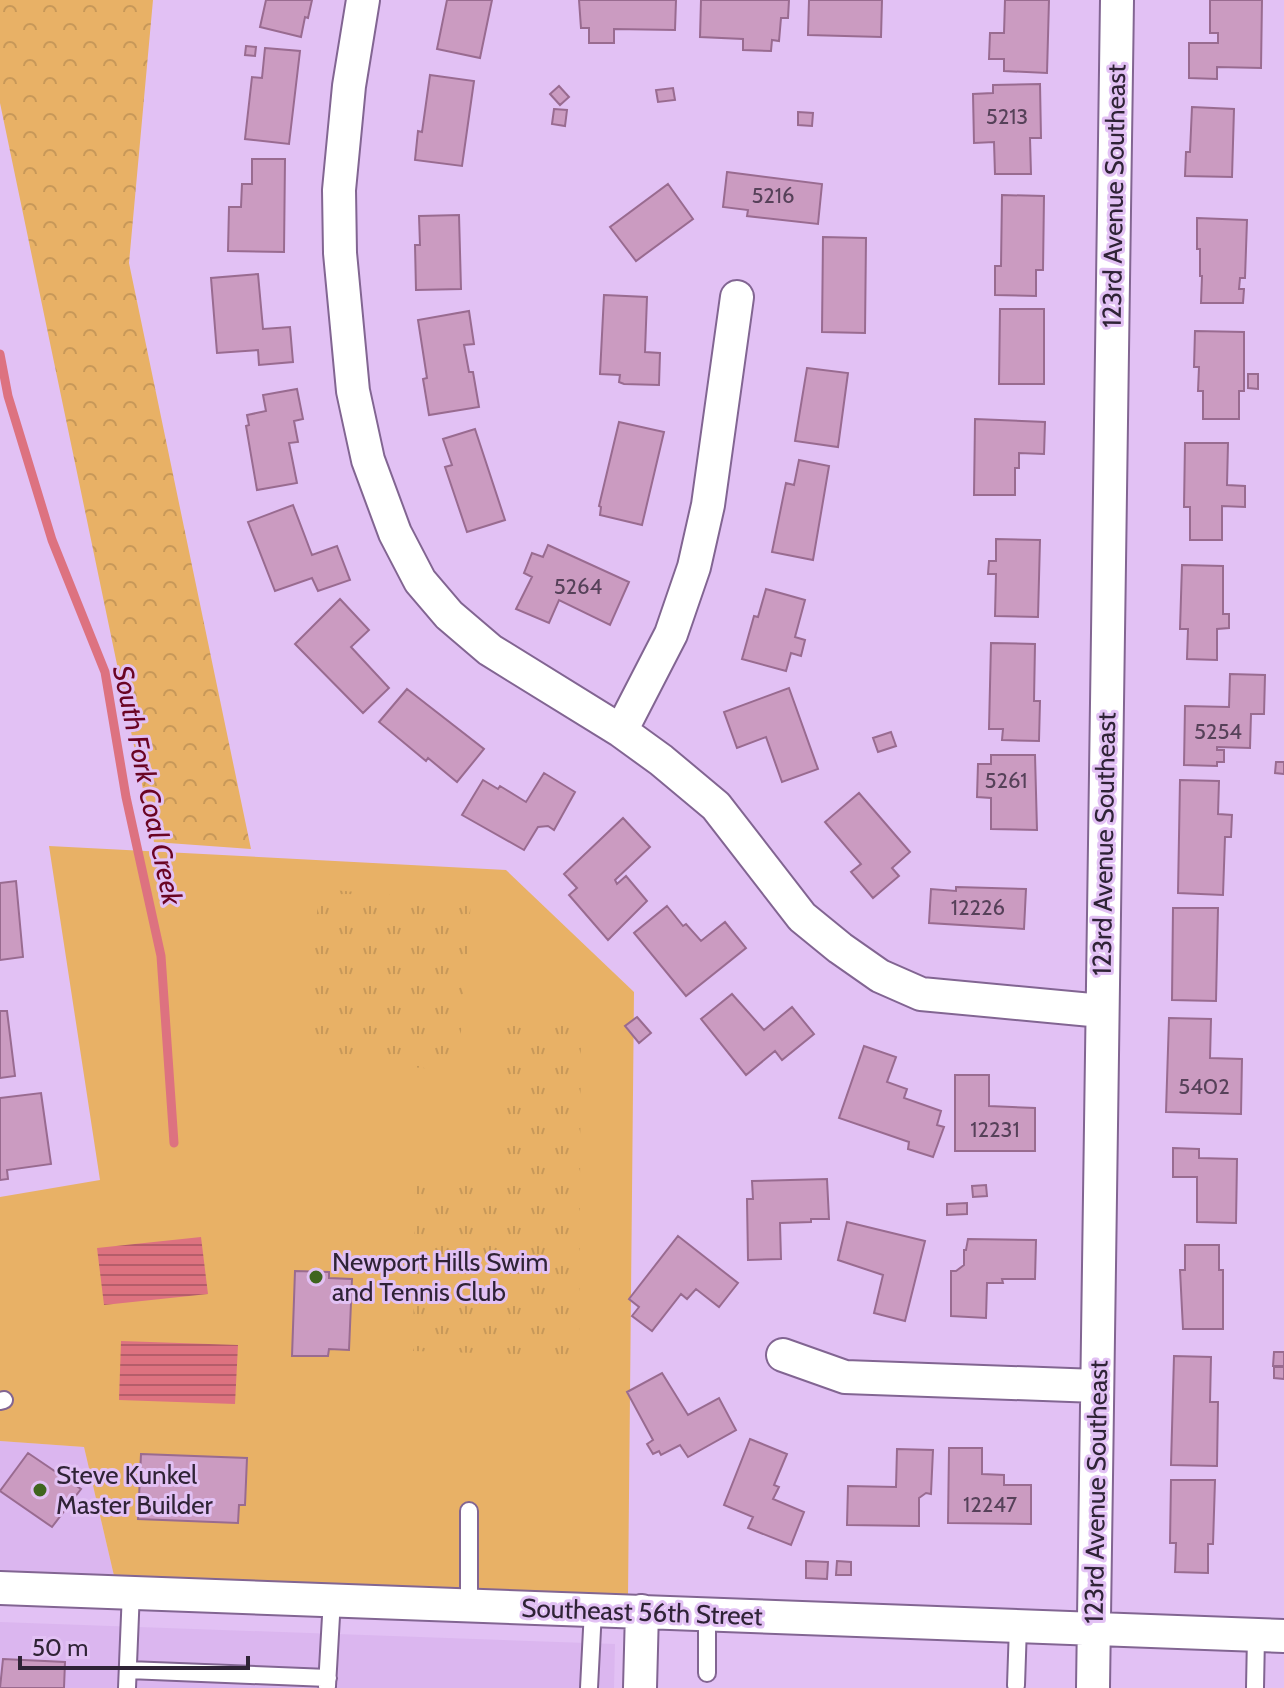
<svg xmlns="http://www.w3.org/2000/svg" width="1284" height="1688" font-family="Cabin,sans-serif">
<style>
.built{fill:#dbb6ef}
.green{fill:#e8b166}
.forest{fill:url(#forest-crowns)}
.park{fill:url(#park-tufts)}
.water{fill:url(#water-rules)}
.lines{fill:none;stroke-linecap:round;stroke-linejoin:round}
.stream{stroke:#dd7280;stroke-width:9}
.building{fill:#cb9bc1;stroke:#996b90;stroke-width:2}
.lane-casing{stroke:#826592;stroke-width:20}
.street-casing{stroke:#826592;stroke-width:36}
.lane{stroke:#fff;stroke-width:16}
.street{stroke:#fff;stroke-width:32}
.poi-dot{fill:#3f651f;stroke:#e2c1f4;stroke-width:3}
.labels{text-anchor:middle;stroke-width:6;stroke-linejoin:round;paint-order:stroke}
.number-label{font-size:22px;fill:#564159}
.street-label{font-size:26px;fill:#2f2336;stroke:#e2c1f4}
.poi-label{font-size:26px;fill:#2f2336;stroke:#e2c1f4;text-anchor:start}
.water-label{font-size:28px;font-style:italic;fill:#6a0423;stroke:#e2c1f4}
</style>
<defs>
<pattern id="forest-crowns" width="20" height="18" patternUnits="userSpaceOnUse" patternTransform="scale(2)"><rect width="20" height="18" fill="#e8b166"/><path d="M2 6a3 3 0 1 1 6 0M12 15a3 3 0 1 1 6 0" fill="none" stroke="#c79859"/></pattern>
<pattern id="park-tufts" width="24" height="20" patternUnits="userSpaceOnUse" patternTransform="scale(2)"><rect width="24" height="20" fill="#e8b166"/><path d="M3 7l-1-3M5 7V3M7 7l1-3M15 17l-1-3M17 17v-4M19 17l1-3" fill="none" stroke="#c79859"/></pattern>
<pattern id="water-rules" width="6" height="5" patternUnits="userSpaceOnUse" patternTransform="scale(2)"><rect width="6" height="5" fill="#dd7280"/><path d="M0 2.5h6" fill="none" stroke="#b45d6a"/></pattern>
</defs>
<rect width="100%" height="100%" fill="#e2c1f4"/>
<path class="built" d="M0 1441 84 1447 115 1580 0 1579Z
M0 1622 615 1644 614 1688H0Z"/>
<path class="green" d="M49 846 506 870 634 992 628 1596 115 1580 84 1447 0 1441V1197L100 1180Z"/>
<path class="forest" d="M0 0H153L129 263 251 849 154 842 0 103Z"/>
<path class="park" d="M319 889 471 901 458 1071 305 1058Z
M498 1018H581L579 1356 413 1351 415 1185 497 1186Z"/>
<path class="water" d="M201 1237 208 1294 104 1305 97 1248Z
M121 1341 238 1345 235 1404 119 1400Z"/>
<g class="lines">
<path class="stream" d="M0 354 8 396 52 540 105 672 126 797 161 956 174 1143"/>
</g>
<path class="building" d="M266 0H312L308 18 305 17 301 37 260 27Z
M447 0H492L480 58 437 49Z
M579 0H676L675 30 614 29V43H589V28H581Z
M701 0H789L788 18H781L779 41 772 40 771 51 743 50V39L700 37Z
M809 0H882L881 37 808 35Z
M1005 0H1049L1047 73 1004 71V59H989L990 33H1004Z
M1210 0H1262L1261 68 1217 67V79L1189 78V43H1218V33H1210Z
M246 46 256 47 255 56 245 55Z
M265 48 300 51 289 144 245 139 252 77 262 78Z
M430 75 474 81 462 166 415 160 418 131 422 132Z
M1040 84 1041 138H1030L1031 174H995L994 142 974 143 973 94 993 93V85Z
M559 86 569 97 560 105 550 94Z
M673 88 675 100 658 102 656 90Z
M1192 107 1234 109 1232 177 1185 176 1186 152H1190Z
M554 109 567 110 565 126 552 124Z
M798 112 813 113 812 126 798 125Z
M252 159H285L284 252 228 251 229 207H241L242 184H252Z
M727 172 822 184 818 224 747 216 748 210 723 207Z
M668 184 693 219 636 261 610 227Z
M1002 195 1044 196 1043 270H1036V296L995 295V266H1001Z
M459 215 461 289 416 290 415 245H420L419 216Z
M1197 218 1247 220 1245 278H1240L1239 289H1244L1243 303H1201L1202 276H1200V249H1197Z
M823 237 866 238 865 333 822 332Z
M258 274 263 329 290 327 293 362 259 365 258 350 217 353 211 278Z
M604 295 647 297 645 352 660 353 659 385 624 384 619 382 620 375 600 374Z
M1000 309H1044V384H999Z
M469 311 474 344 464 345 469 372H473L479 407 429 415 423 379 427 378 418 320Z
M1195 331 1244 332V391H1239V419H1203V391H1198L1199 367H1194Z
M807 368 848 373 838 447 795 441Z
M1248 374H1258V389L1248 388Z
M297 389 303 419 294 421 298 442 289 443 297 483 257 490 246 426 249 425 247 415 266 411 263 395Z
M975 419 1045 422 1044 454 1019 453V468H1015V495H974Z
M619 422 664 432 642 525 600 515 601 507 599 506Z
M475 429 505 520 467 532 445 467 452 465 443 439Z
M1185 443H1228L1227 485 1245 486V507L1222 506V540H1190V507H1184Z
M799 460 829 466 813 560 772 552 786 483 794 485Z
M293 505 312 555 337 546 350 580 318 591 312 578 275 591 248 522Z
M996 539 1040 540 1038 617 995 616 996 574H988L989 561H996Z
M548 545 629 582 610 625 559 600 549 623 516 609 532 577 524 573 532 553 543 557Z
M1182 565 1223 566V614H1229V628L1217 629V660L1187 659 1188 629H1180Z
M766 589 805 600 795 637 805 640 801 656 791 653 786 671 742 659 754 616 758 617Z
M340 599 369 630 351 647 389 688 363 713 295 644Z
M991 643 1035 644 1034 701H1040L1039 741 1002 740 1003 729H989Z
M1230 674 1265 675 1264 714H1251L1250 748 1217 747V750H1224V762H1217V766L1184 765 1185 706 1229 707Z
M789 688 818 769 782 782 766 737 737 748 724 712Z
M407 689 484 749 457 782 428 758 426 761 379 722Z
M891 732 896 746 878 752 873 738Z
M991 755H1035L1037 830 991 829V798L977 797 978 764H991Z
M1276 762H1284V774L1275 773Z
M544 773 575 792 554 830 548 826 538 827 524 850 462 815 483 780 498 789 500 786 526 802Z
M1180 780 1219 781 1218 814 1232 815 1231 837H1225L1223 895 1178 893Z
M859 793 910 852 892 868 899 876 873 898 851 872 861 864 825 822Z
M623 818 650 847 615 880 617 884 626 876 647 901 608 940 569 895 577 888 564 874Z
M16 881 23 957 0 960V883Z
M956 887 1026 889 1024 929 929 923 931 889 956 891Z
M667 906 683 926 686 924 701 941 725 922 746 948 686 996 634 933Z
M1173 908H1218L1216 1001 1172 1000Z
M732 994 764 1030 792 1007 814 1034 782 1060 775 1051 746 1075 701 1019Z
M0 1011H7L15 1076 0 1078Z
M637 1017 651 1033 639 1043 625 1026Z
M1169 1018 1211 1019 1210 1058 1242 1059 1241 1114 1166 1112Z
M864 1046 896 1057 887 1082 907 1089 904 1098 941 1111 937 1125 944 1127 933 1157 908 1149 909 1142 839 1118Z
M955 1075H989V1106L1035 1108V1151H955Z
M41 1093 51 1164 7 1170 8 1179 0 1180V1098Z
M1173 1148 1199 1149V1158L1237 1159 1236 1223 1197 1222V1177H1173Z
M827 1179 829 1219H811V1222L780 1223 781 1259 748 1260 747 1199H753L752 1181Z
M986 1185 987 1196 973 1197 972 1186Z
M967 1203V1214L947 1215V1204Z
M847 1222 925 1241 905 1321 874 1313 883 1275 838 1260Z
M678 1236 738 1283 719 1307 696 1289 687 1299 681 1294 652 1331 632 1316 639 1307 629 1299Z
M968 1239 1036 1240 1035 1279H1002L1003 1283H987L986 1318 951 1316V1271H956L964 1265V1250H966Z
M1185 1245H1219V1270H1223V1329H1183L1180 1270H1185Z
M295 1271 329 1272V1278L352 1279 349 1350 329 1349 328 1356H292Z
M1274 1352H1284V1366H1273Z
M1174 1356 1211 1357 1210 1402H1218L1217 1466 1171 1465Z
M1274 1367H1284V1379L1274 1378Z
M662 1373 688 1415 719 1398 736 1430 688 1457 680 1445 661 1455 659 1451 653 1454 647 1444 653 1440 627 1392Z
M750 1439 787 1454 774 1485 779 1487 773 1499 804 1512 791 1545 748 1528 753 1517 724 1505Z
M949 1448H982V1474L1004 1475V1485H1031V1524L948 1523Z
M897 1449 933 1450 931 1494 926 1493 919 1498V1526L847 1525 848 1486 896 1487Z
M28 1453 81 1489 52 1527 0 1491Z
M141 1454 247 1458 245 1505H239L238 1523 138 1519Z
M1171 1480H1215L1213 1544H1208V1573L1175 1572 1176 1543H1170Z
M806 1561 828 1562 827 1579 806 1578Z
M837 1561 851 1562V1575H836Z
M3 1659 65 1662 64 1688H0Z"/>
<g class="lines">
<g class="lane-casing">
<path id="lane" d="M0 1401 4 1400
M469 1511V1605
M707 1614V1673
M128 1670 328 1678
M1016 1685 1018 1626
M327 1686 332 1599
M127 1688 131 1591
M589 1688 593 1610
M1255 1688 1256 1636"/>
</g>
<g class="street-casing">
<path id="street" d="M363 0 349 86 339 190 340 253 353 391 368 460 395 533 420 581 449 615 490 650 621 731 661 760 716 806 802 917 840 948 880 976 921 994 1102 1011
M621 731 671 634 694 567 708 505 737 297
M783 1355 845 1377 1097 1386
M0 1588 1284 1636
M640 1688 642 1611
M1093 1688 1117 0"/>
</g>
<use href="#lane" class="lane"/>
<use href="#street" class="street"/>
</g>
<g class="poi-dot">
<circle cx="316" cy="1277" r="8"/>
<circle cx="40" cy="1490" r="8"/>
</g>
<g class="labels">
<g class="number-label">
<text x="1007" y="124">5213</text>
<text x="773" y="203">5216</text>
<text x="578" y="594">5264</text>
<text x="1218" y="739">5254</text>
<text x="1006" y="788">5261</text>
<text x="978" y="915">12226</text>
<text x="1204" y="1094">5402</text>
<text x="995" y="1137">12231</text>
<text x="990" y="1512">12247</text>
</g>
<g class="street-label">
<text transform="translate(1114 196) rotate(-89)" y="9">123rd Avenue Southeast</text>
<text transform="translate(1104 844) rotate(-89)" y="9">123rd Avenue Southeast</text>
<text transform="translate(1096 1492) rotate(-89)" y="9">123rd Avenue Southeast</text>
<text transform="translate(642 1612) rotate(2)" y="9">Southeast 56th Street</text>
</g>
<g class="poi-label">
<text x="332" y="1271">Newport Hills Swim<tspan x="332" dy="30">and Tennis Club</tspan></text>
<text x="56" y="1484">Steve Kunkel<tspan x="56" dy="30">Master Builder</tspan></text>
</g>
<g class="water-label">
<text transform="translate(148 785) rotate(78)" y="10">South Fork Coal Creek</text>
</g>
</g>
<path d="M20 1656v12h228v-12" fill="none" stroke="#2f2336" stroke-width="4"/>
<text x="32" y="1656" font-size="24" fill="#2f2336" stroke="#e2c1f4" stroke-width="6" paint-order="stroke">50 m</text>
</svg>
